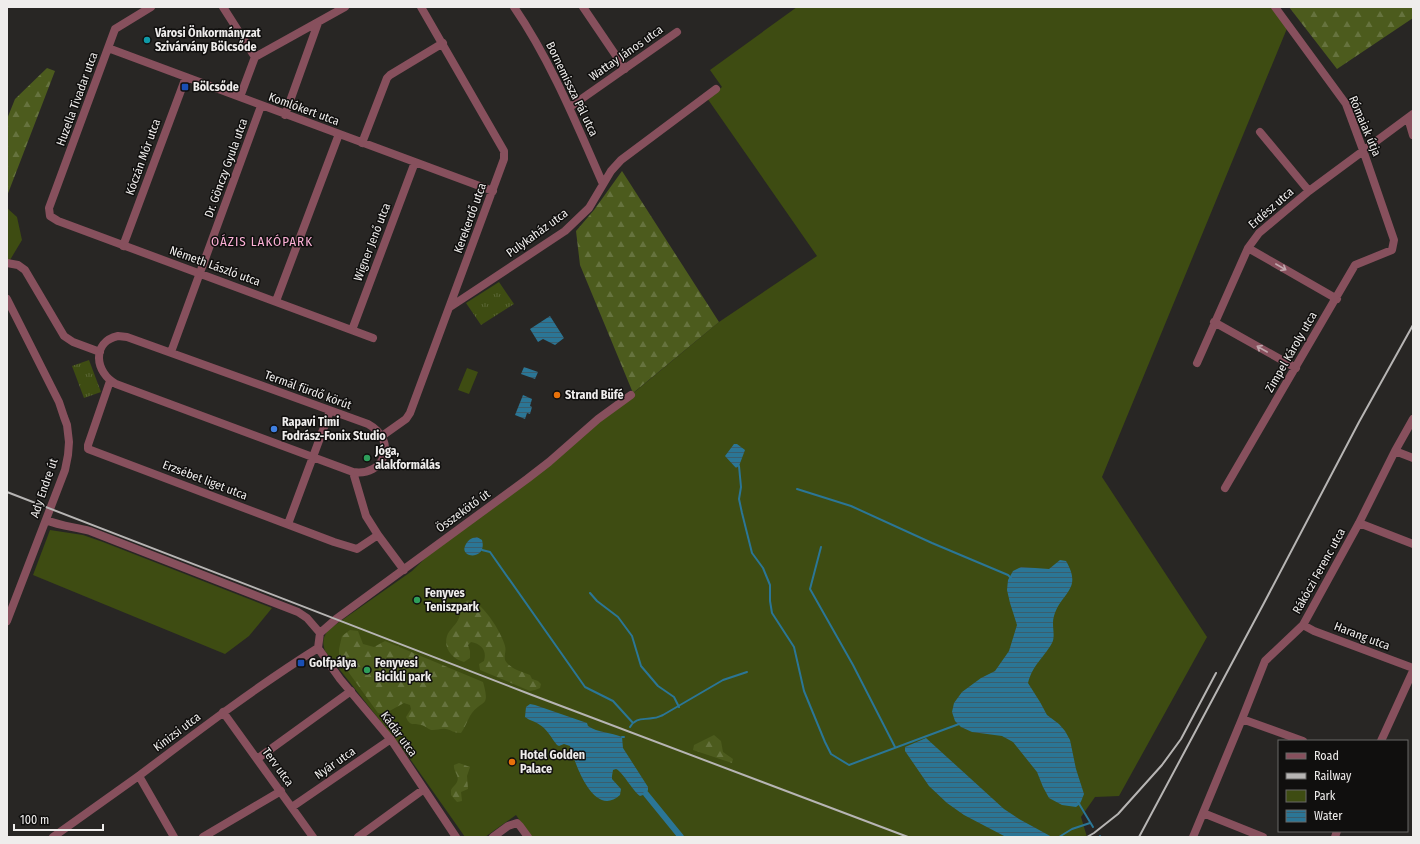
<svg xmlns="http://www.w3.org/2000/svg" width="1420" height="844" font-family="'Fira Sans Condensed',sans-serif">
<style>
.green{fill:#3e4c12}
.forest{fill:url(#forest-firs)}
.park{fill:url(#park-tufts)}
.water{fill:url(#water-rules)}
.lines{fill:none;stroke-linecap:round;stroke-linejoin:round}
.stream{stroke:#2b7696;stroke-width:2}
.canal{stroke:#2b7696;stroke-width:6}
.minor{stroke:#87505d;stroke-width:8}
.rail{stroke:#b7b5b4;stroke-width:2}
.oneway{stroke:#c0a6ac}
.culture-dot{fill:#0f9aa8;stroke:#100f0e;stroke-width:1.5}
.transit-dot{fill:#1a4fb4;stroke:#100f0e;stroke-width:1.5}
.food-dot{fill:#e8710a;stroke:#100f0e;stroke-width:1.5}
.shop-dot{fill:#3f7fe0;stroke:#100f0e;stroke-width:1.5}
.leisure-dot{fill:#2e9e5b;stroke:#100f0e;stroke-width:1.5}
.labels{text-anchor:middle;stroke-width:3;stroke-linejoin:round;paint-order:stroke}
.poi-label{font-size:12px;font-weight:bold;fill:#efedec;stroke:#100f0e;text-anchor:start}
.street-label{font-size:12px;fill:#efedec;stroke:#100f0e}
.neighbourhood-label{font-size:13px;letter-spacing:1px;fill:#fdb1d7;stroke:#100f0e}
</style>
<defs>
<pattern id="forest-firs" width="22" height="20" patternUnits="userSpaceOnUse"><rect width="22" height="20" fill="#4c5b1d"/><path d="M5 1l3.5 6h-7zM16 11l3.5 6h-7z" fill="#66733e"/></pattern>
<pattern id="park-tufts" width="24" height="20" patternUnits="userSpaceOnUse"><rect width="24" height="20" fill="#3e4c12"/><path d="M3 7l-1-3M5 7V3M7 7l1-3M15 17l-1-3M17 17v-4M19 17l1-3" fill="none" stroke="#5a6635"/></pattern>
<pattern id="water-rules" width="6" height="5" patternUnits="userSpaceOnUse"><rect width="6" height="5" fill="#2b7696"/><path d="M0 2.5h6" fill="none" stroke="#3a5e6e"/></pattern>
</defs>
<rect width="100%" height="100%" fill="#282624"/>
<path class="green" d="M797 7H1275L1288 26 1102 477 1207 637 1119 796 1095 797 1081 817 1087 837H531L516 815 485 837H465L408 756 325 651C322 642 323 637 328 630L412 571 445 539 631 395 719 322 817 256 707 98 722 87 710 70Z
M7 208 17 217 22 240 10 260 7 261Z
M467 368 478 372 469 394 458 390Z
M50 530 83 535 103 542 272 608 249 636 225 654 33 575Z"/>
<path class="forest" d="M1289 7H1413V18L1337 69Z
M47 68 55 71 7 196V119L15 99Z
M622 171 719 322 633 393 580 265 576 231 594 210Z
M468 600C471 601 475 602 477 604 487 610 502 634 505 646 507 652 502 658 507 663 513 670 523 672 530 675L532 679 538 681 541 684 540 688 535 690 530 691 480 670 479 664 484 661C487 651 482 644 471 642L468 645 470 651V658L464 662C453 659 443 649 447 636 449 630 455 626 458 620 461 614 462 608 464 602Z
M350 630 358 631 363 644 374 647 385 641 483 682C491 710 481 698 470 716 467 722 465 727 461 733 453 733 452 730 446 729 442 728 437 730 433 730 429 730 428 728 424 726 416 722 410 728 406 717L411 709 410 705 404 703 384 714 378 713 339 659V649L342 636Z
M714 735 721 741 723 752 733 759 732 763 693 750 694 745Z
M459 763 470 767 467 776 468 789 461 792 462 801 457 802 451 795V790C452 787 456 785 457 782 460 776 453 771 454 765Z"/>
<path class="park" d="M499 282 514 304 481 325 466 303Z
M89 360 101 392 84 398 72 366Z"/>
<path class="water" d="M550 316 564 338 555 345 543 339 538 342 530 329Z
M524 367 538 372 535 379 521 374Z
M523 395 532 399 530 406 532 407 530 414 527 413 525 419 515 415Z
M734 444H737L745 450 739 466 736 468 725 456Z
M477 537 482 540C488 561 457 559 466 544 469 539 472 538 477 537Z
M1060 560 1066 561C1083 590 1061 592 1054 616 1051 625 1056 635 1052 643 1043 659 1033 664 1028 683L1040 702 1047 715 1059 724 1065 731 1070 740 1076 769 1084 794 1080 804 1076 807 1062 805 1049 798 1043 787 1037 772 1013 742 1002 736 972 732 961 727 955 721 952 712 954 703 962 692 981 678 995 671 1009 651 1017 625 1010 603 1007 590 1008 580 1013 571 1021 567 1049 569Z
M530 704 535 705 587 723 588 726C598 733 611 732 622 737L623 748 648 787V790L646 794 640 796C632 790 622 771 616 769L613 770 612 776V779L621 789 620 795C594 819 575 764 570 746L564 744 559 746 557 745C552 739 547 729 540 725 535 721 530 721 525 717L526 707Z
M926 738 1004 809 1019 819 1052 837H1006L964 815 947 803 929 786 905 751V747Z"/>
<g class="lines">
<path class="stream" d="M739 466 741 487 739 499 742 513 752 553 763 568 770 585V601L772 613 794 647 804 691 825 742 831 754 849 765 959 724
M797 489 851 506 932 543 1008 575 1011 578
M821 547 810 589 853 665 895 747
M482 550 490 552 585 687 613 701 633 723
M590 593 597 601 618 617 632 636 641 666 658 686 674 697 679 707
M630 727C636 717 643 720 653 718 657 718 660 716 663 715L723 680 747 672
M622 737H624
M1078 802 1093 827
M1100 836V837
M1059 837 1072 829 1090 823"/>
<path class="canal" d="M646 794 681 837"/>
<path class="minor" d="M151 7 115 29 49 208 50 216 58 221 373 338
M223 7 255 57
M514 7C551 61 577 125 603 184
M583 7 625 69
M108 48 493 191
M240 97 255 57 345 7
M570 107 677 32
M285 115 318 23
M1408 118 1413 135
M1260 132 1309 191
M362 143 387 78 390 75 443 43
M123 246 186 77
M1248 248 1337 299
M7 263 18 265 25 270 64 336 73 342 100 352
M7 299 59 402 64 417 67 425 69 442 68 455 65 470 7 621
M276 301 339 134
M450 307 565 231 589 208 611 171 621 160 716 89
M1214 322 1296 368
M352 330 415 162
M118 336 127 337 368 424C399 441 384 477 353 472L116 384C95 373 91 342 118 336Z
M171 352 261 106
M1197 363 1248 248 1259 233 1309 191 1413 114
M110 381 88 445V449L334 542 357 549 378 535
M382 436 406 419 410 413 504 159V151L421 7
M1395 451 1413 458
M353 472 366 516 378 535 404 570
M1225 488 1355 265 1392 250 1394 240 1363 150 1346 104 1275 7
M46 520C60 526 75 527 90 531L298 612 307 618 320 633
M1359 523 1413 544
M288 524 330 411
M1303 625 1314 631 1413 668
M318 648 320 633 336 619 527 479 549 462 598 419 631 395
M318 648 340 679 392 741 456 837
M223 712 313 837
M1242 719 1303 741
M1381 741 1413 671
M257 759 351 691
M139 776 174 837
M292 807 391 739
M1203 813 1263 837
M53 837C82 816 111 796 140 775 198 731 256 687 318 648
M203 837 281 791
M358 837 424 789
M493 837 508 826 517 823 520 826 528 837
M1193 837 1242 719 1265 661 1303 625 1359 523 1395 451 1413 419
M1335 837 1337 831"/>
<path class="rail" d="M7 492 532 695 908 837
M1087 837 1094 833 1118 814 1162 765 1181 739 1216 673
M1139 837 1264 603 1359 422 1413 325"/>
</g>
<defs><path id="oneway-shaft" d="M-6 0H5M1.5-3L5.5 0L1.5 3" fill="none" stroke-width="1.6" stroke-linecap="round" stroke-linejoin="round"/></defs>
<g class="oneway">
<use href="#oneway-shaft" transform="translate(1281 267) rotate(30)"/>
<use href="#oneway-shaft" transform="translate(1262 349) rotate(-150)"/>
</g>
<circle class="culture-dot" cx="147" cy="40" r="4"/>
<g class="transit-dot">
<rect x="181" y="83" width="8" height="8" rx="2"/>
<rect x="297" y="659" width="8" height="8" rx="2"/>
</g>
<g class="food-dot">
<circle cx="557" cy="395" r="4"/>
<circle cx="512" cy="762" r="4"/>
</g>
<circle class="shop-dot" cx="274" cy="429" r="4"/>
<g class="leisure-dot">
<circle cx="367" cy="458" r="4"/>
<circle cx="417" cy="600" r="4"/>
<circle cx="367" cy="670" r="4"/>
</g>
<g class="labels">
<g class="poi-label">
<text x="155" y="37">Városi Önkormányzat<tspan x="155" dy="14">Szivárvány Bölcsőde</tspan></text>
<text x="193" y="91">Bölcsőde</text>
<text x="565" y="399">Strand Büfé</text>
<text x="282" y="426">Rapavi Timi<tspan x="282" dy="14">Fodrász-Fonix Studio</tspan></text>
<text x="375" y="455">Jóga,<tspan x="375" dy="14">alakformálás</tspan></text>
<text x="425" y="597">Fenyves<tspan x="425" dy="14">Teniszpark</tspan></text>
<text x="309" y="667">Golfpálya</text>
<text x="375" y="667">Fenyvesi<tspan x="375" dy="14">Bicikli park</tspan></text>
<text x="520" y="759">Hotel Golden<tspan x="520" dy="14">Palace</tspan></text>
</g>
<g class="street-label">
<text transform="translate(626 53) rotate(-35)" y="4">Wattay János utca</text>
<text transform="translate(572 89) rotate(64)" y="4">Bornemissza Pál utca</text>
<text transform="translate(77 99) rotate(-70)" y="4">Huzella Tivadar utca</text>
<text transform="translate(304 109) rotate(20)" y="4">Komlókert utca</text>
<text transform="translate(1365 126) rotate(67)" y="4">Rómaiak útja</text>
<text transform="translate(143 157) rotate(-70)" y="4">Kóczán Mór utca</text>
<text transform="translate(226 168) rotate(-70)" y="4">Dr. Gönczy Gyula utca</text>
<text transform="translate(1271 208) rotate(-41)" y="4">Erdész utca</text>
<text transform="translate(470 218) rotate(-70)" y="4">Kerekerdő utca</text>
<text transform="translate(537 233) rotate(-36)" y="4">Pulykaház utca</text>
<text transform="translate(372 242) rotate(-69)" y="4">Wigner Jenő utca</text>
<text transform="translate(215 266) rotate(20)" y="4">Németh László utca</text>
<text transform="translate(1291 352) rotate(-60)" y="4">Zimpel Károly utca</text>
<text transform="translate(308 390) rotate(20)" y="4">Termál fürdő körút</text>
<text transform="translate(205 480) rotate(21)" y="4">Erzsébet liget utca</text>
<text transform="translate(44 488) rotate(-71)" y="4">Ady Endre út</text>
<text transform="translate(463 511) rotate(-36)" y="4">Összekötő út</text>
<text transform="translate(1319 571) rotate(-61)" y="4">Rákóczi Ferenc utca</text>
<text transform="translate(1362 636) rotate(21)" y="4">Harang utca</text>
<text transform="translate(177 732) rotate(-37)" y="4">Kinizsi utca</text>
<text transform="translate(399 734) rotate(54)" y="4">Kádár utca</text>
<text transform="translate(335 763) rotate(-35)" y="4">Nyár utca</text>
<text transform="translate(278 767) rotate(54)" y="4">Terv utca</text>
</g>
<g class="neighbourhood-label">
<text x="262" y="246">OÁZIS LAKÓPARK</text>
</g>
</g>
<rect width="1420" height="844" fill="none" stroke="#efedec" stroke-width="16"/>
<rect x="1278" y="740" width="130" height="92" fill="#100f0e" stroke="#696867"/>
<rect x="1286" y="753" width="20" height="6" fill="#87505d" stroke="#696867"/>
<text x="1314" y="760" font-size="12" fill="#efedec">Road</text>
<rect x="1286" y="773" width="20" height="6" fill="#b7b5b4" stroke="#696867"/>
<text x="1314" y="780" font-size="12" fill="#efedec">Railway</text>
<rect x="1286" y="790" width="20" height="12" fill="#3e4c12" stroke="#696867"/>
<text x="1314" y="800" font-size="12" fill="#efedec">Park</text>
<rect x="1286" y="810" width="20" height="12" fill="url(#water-rules)" stroke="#696867"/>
<text x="1314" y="820" font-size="12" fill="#efedec">Water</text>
<path d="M14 824v6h89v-6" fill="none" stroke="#efedec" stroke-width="2"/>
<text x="20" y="824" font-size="12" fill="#efedec" stroke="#100f0e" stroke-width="3" paint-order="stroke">100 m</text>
</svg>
